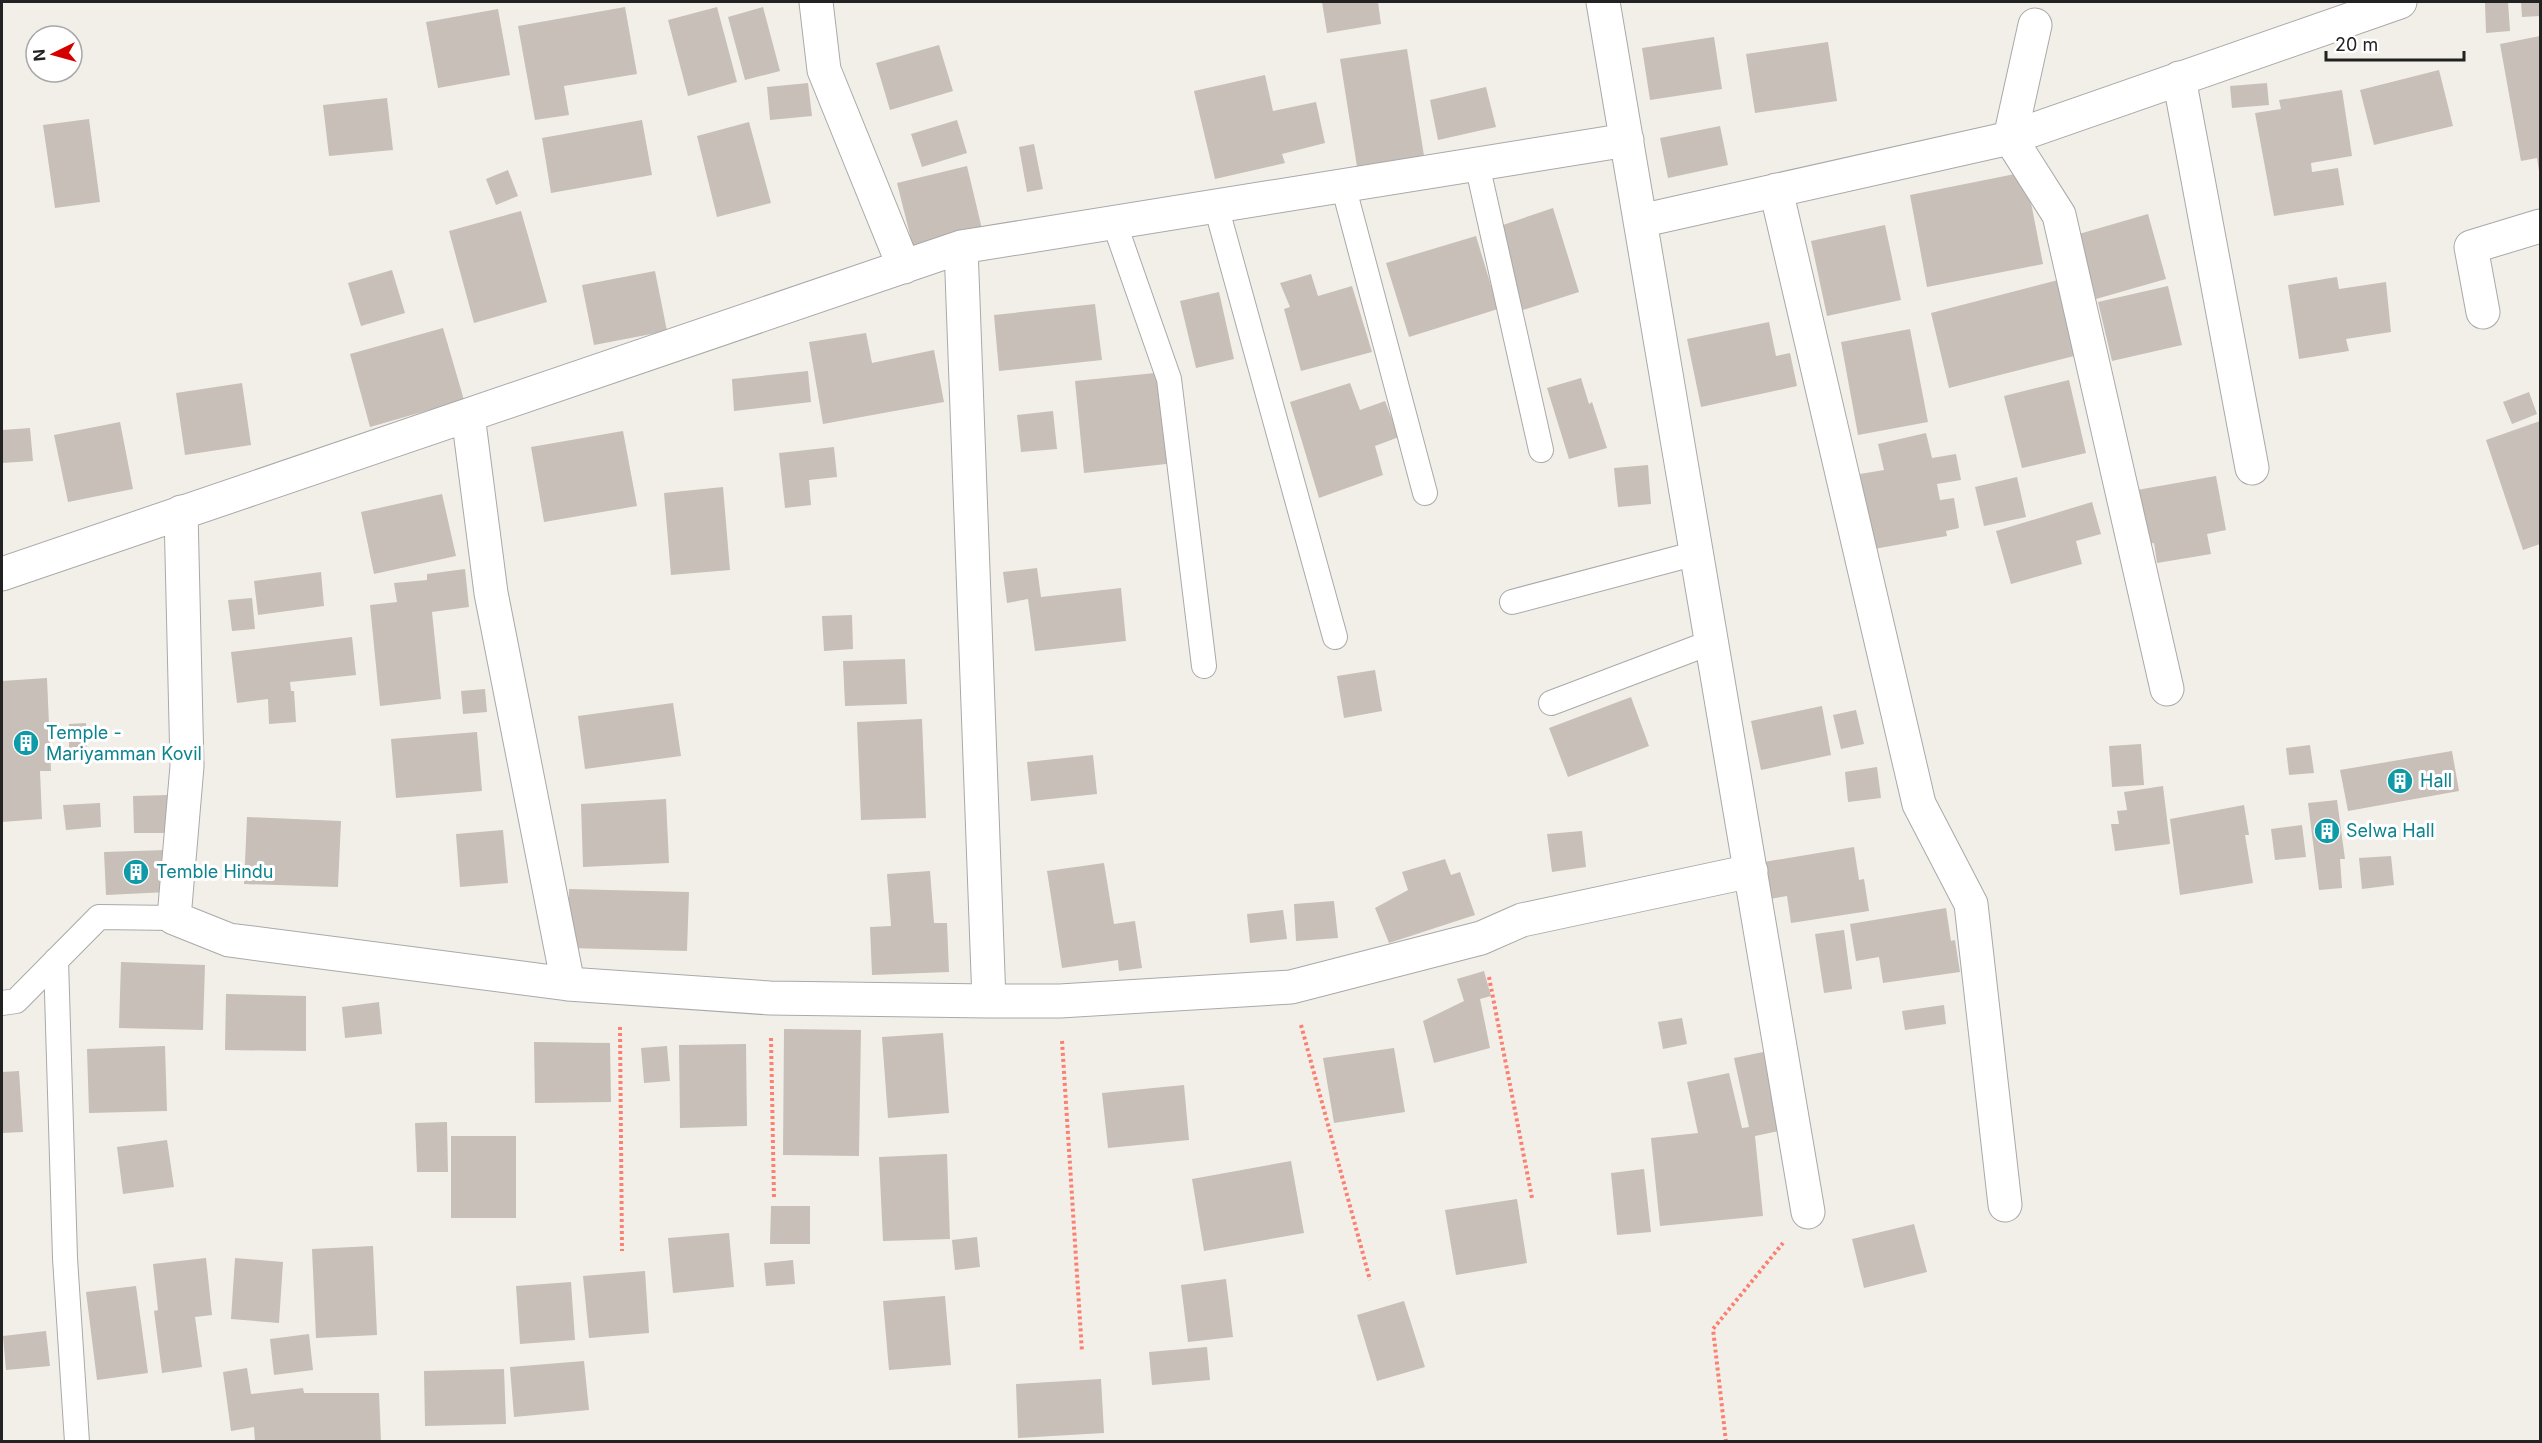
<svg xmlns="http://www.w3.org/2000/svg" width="2542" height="1443" font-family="Inter,sans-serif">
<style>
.building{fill:#c7bfb8}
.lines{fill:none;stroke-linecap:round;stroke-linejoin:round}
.service-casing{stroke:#a9a9a9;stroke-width:26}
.minor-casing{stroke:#a9a9a9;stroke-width:35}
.path{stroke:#fa8072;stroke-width:4;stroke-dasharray:3 3;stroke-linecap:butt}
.service{stroke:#fff;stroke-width:24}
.minor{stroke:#fff;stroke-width:33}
.labels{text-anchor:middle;stroke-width:6;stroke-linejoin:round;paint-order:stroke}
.culture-label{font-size:18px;fill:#0d838f;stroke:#fff;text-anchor:start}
</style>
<rect width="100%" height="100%" fill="#f2efe9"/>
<path class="building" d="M1322 2H1378L1381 24 1327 33Z
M2508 2 2510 31 2486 33 2485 3Z
M2521 2H2540V16L2522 17Z
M625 7 637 74 564 86 569 115 535 120 518 26Z
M717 7 737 82 688 96 668 20Z
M763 7 780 71 745 80 728 17Z
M498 9 510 75 438 88 426 22Z
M2540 36V170L2539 171 2537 158 2521 161 2500 44Z
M1714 37 1722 89 1650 100 1642 48Z
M1828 42 1837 101 1755 113 1746 54Z
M939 45 953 91 890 110 876 63Z
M1407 49 1425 162 1358 173 1340 59Z
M2439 70 2453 126 2374 145 2360 90Z
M1265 75 1273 111 1316 102 1325 143 1282 154 1285 163 1215 179 1194 91Z
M808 83 812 116 770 120 767 87Z
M2267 83 2269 105 2232 108 2230 86Z
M1486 87 1496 127 1438 140 1430 100Z
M2342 90 2352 156 2311 163 2312 172 2338 168 2344 205 2274 216 2255 113 2281 109 2279 100Z
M387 98 393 150 329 156 323 105Z
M89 119 100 202 55 208 43 125Z
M642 120 652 175 551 193 542 138Z
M957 120 967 153 922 167 911 134Z
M749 122 771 203 717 217 697 136Z
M1720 126 1728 165 1668 178 1660 138Z
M1034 144 1043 189 1027 192 1019 147Z
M967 166 982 229 913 247 897 183Z
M508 170 518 196 496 205 486 179Z
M2025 172 2043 264 1927 287 1910 195Z
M1553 208 1579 292 1523 310 1497 227Z
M521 211 547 302 474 323 449 231Z
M2148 214 2166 279 2096 299 2079 234Z
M1885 225 1901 300 1827 316 1811 241Z
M1476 236 1498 309 1409 337 1386 263Z
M392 270 405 313 361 326 348 283Z
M655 271 667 331 594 345 582 285Z
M1311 274 1318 296 1352 286 1372 352 1301 371 1284 309 1290 307 1280 283Z
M2337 277 2339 289 2386 282 2391 332 2346 339 2349 351 2299 359 2288 285Z
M2058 280 2078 355 1949 388 1931 313Z
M2168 286 2182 345 2112 361 2098 302Z
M1219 292 1234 359 1196 368 1180 301Z
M1095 304 1102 360 999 371 994 315Z
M1769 322 1776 356 1790 353 1797 386 1701 407 1687 339Z
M443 328 464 400 370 427 350 354Z
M1910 329 1928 422 1858 435 1841 342Z
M866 333 872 363 934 350 944 402 823 424 809 342Z
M808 371 811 402 734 411 732 379Z
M1165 372 1175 463 1084 473 1075 381Z
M1581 378 1589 404 1592 402 1607 448 1569 459 1547 388Z
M2069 380 2086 453 2022 468 2004 396Z
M242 383 251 445 185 455 176 393Z
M1350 383 1360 410 1385 401 1399 437 1375 446 1383 475 1319 498 1290 402Z
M2529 392 2537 414 2512 424 2503 402Z
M1053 411 1057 449 1021 452 1017 415Z
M2540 421V544L2523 550 2486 440Z
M120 422 133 489 68 502 54 435Z
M30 428 33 461 2 463V430Z
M623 431 637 506 544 522 531 447Z
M1926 433 1932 458 1956 454 1961 480 1937 484 1940 500 1954 498 1959 528 1946 531 1947 536 1874 549 1860 474 1884 470 1878 444Z
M834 447 837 477 809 480 811 505 785 508 779 453Z
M1648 465 1651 504 1618 507 1614 468Z
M2216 476 2226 530 2207 534 2211 554 2157 563 2154 543 2146 544 2137 490Z
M2017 477 2026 517 1984 526 1975 487Z
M723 487 730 570 671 575 664 493Z
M442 494 456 556 374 574 361 512Z
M2092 502 2101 534 2076 541 2082 564 2011 584 1996 531Z
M1037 568 1041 597 1121 588 1126 641 1035 651 1028 599 1007 603 1003 572Z
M465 569 469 607 432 612 441 699 380 706 370 605 397 602 394 583 427 580V574Z
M321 572 324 606 258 615 254 581Z
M252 598 255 629 232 631 228 600Z
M852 615 853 649 824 651 822 616Z
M352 637 356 675 290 682 291 691H294L296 722 269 724 268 699 237 703 231 652Z
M905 659 907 704 845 706 843 661Z
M1375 670 1382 711 1344 718 1337 676Z
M47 678 51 771H40L42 819 2 822V681Z
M485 689 487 712 463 714 461 691Z
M1631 697 1649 746 1568 777 1549 728Z
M673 703 681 756 585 769 578 716Z
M1822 706 1831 755 1761 770 1751 721Z
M1856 710 1864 744 1841 749 1833 715Z
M922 719 926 818 861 820 857 722Z
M86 723 87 760H69V724Z
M477 732 482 791 396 798 391 739Z
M2141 744 2144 785 2112 787 2109 746Z
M2310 745 2314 773 2289 775 2286 748Z
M2452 751 2459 791 2348 811 2340 770Z
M1093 755 1097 794 1031 801 1027 762Z
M1877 767 1881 798 1848 802 1845 772Z
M2163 786 2170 844 2115 851 2111 824H2119L2117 811 2127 810 2124 792Z
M168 795 169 833H134L133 796Z
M666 799 669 863 583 867 581 804Z
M2337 800 2345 859H2340L2342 888 2319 890 2308 803Z
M100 803 101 827 66 830 63 805Z
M2244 805 2249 835H2245L2253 883 2180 895 2170 819Z
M247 817 341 821 338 887 244 884Z
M2302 825 2306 857 2275 860 2271 829Z
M503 830 508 883 460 887 456 834Z
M1582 831 1586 867 1552 872 1547 834Z
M1854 847 1859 880 1864 879 1869 911 1791 923 1787 896 1764 900 1758 863Z
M166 850 168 892 106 895 104 852Z
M2391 856 2394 885 2362 889 2359 858Z
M1445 859 1451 875 1460 872 1475 915 1389 943 1375 908 1408 890 1402 872Z
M1104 863 1114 924 1135 921 1142 968 1119 971 1118 960 1062 968 1047 871Z
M930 871 934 923H947L949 972 872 975 870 927 891 926 887 874Z
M569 889 689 892 687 951 568 948Z
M1334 901 1338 938 1296 941 1294 904Z
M1946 908 1951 941 1955 940 1960 972 1883 983 1879 957 1856 961 1850 924Z
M1283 910 1287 939 1250 943 1247 914Z
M1844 930 1852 989 1824 993 1815 934Z
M121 962 205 965 203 1030 119 1028Z
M1484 971 1491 996 1480 999 1490 1048 1434 1063 1423 1021 1464 1001 1457 979Z
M226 994 306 996V1051L225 1050Z
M379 1002 382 1034 345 1038 342 1007Z
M1944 1005 1946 1024 1905 1030 1902 1011Z
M1682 1018 1687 1044 1663 1049 1658 1022Z
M784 1029 861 1030 859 1156 783 1155Z
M943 1033 949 1113 888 1118 882 1037Z
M534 1042 610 1043 611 1102 535 1103Z
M746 1044 747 1126 680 1128 679 1045Z
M165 1046 167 1111 89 1113 87 1049Z
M667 1046 670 1081 644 1083 641 1048Z
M1394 1048 1405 1112 1334 1123 1323 1058Z
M1773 1050 1789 1129 1755 1136 1763 1216 1660 1226 1651 1138 1698 1133 1687 1082 1729 1073 1742 1128 1749 1127 1734 1058Z
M19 1071 23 1132 2 1133V1072Z
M1184 1085 1189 1140 1108 1148 1102 1093Z
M447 1122 448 1172H417L415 1123Z
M451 1136H516V1218H451Z
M167 1140 174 1187 123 1194 117 1147Z
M947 1154 950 1239 883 1241 879 1157Z
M1291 1161 1304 1233 1204 1251 1192 1179Z
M1644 1169 1651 1232 1617 1235 1611 1173Z
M1517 1199 1527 1263 1456 1275 1445 1210Z
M771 1206H810V1244H770Z
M1914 1224 1927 1272 1864 1288 1852 1239Z
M729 1233 734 1287 673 1293 668 1238Z
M977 1237 980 1267 955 1270 952 1240Z
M373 1246 377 1335 316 1338 312 1249Z
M206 1258 212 1315 195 1317 202 1367 162 1373 154 1311 158 1310 153 1264Z
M235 1258 283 1262 279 1323 231 1319Z
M793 1260 795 1284 766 1286 764 1263Z
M645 1271 649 1333 589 1338 583 1276Z
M1226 1279 1233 1337 1188 1342 1181 1285Z
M571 1282 575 1340 520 1344 516 1286Z
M136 1286 148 1373 97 1380 86 1292Z
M945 1296 951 1365 889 1370 883 1301Z
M1404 1301 1425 1367 1377 1381 1357 1315Z
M46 1331 50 1366 6 1370 3 1336Z
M309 1334 313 1370 274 1375 270 1339Z
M1207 1347 1210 1380 1152 1385 1149 1352Z
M584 1361 589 1410 514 1417 510 1367Z
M247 1368 251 1394 303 1388 304 1393H379L381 1442H255L254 1427 231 1431 223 1372Z
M504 1369 506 1424 425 1426 424 1371Z
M1101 1379 1104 1433 1018 1438 1016 1384Z"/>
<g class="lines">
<g class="service-casing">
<path id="service" d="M1477 164 1541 450
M1343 185 1425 493
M1216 206 1335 637
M1114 222 1169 379 1204 666
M1512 602 1697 553
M1551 703 1712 642
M56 960 65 1258 77 1442
M2 1003 16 1001 99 917 174 918"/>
</g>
<g class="minor-casing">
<path id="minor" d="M816 2 824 70 904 267
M1603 2 1808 1212
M2035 25 2010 138 2059 215 2167 689
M2179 78 2252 468
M1776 190 1919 804 1971 904 2005 1205
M1640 221 2010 138 2400 2
M961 247 989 1001
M2483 312 2471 247 2540 226
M468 415 491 593 568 984
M181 512 187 766 174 918 229 940 568 984 770 998 989 1001H1060L1291 987 1481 938 1522 920 1751 871
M2 574 961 247 1627 140"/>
</g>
<path class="path" d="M1489 977 1532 1198
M1301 1025 1370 1280
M620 1027 622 1251
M771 1038 774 1198
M1062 1041 1082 1352
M1726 1442 1713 1329 1783 1243"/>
<use href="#service" class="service"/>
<use href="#minor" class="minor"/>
</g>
<defs>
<g id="building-disc" transform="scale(1.35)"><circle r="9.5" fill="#0f9aa8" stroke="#fff"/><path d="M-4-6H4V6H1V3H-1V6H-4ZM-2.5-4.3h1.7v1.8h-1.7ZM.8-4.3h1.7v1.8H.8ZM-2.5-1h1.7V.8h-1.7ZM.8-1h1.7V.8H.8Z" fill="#fff"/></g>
</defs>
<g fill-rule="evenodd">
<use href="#building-disc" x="26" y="743"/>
<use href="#building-disc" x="2400" y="781"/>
<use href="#building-disc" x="2327" y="831"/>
<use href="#building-disc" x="136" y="872"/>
</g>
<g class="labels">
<g class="culture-label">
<text x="46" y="739">Temple -<tspan x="46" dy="21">Mariyamman Kovil</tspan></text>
<text x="2420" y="787">Hall</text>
<text x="2346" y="837">Selwa Hall</text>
<text x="156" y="878">Temble Hindu</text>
</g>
</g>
<rect width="2542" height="1443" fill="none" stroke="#222222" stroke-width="6"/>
<g transform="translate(54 54) rotate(265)"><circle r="28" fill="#ffffff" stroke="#a7a7a7" stroke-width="1.5"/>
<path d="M0-4.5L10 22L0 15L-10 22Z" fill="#d40000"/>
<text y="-9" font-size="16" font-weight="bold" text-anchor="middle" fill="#222222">N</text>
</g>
<path d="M2326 51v9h138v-9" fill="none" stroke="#222222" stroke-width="3"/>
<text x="2335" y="51" font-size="18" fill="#222222" stroke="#ffffff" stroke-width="4.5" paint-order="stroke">20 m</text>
</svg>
